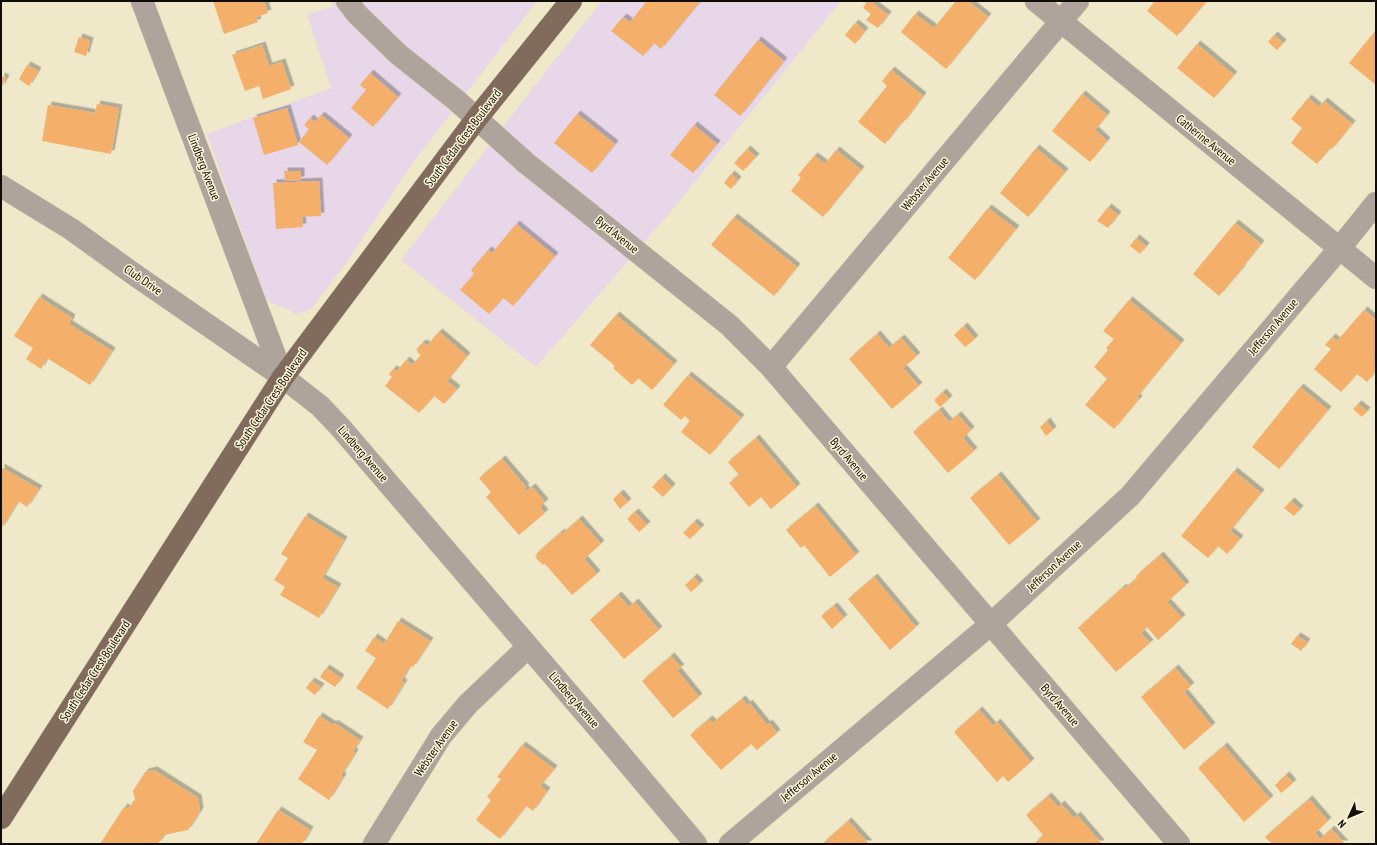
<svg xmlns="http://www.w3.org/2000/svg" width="1377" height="845" font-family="'PT Sans Narrow',sans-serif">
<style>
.commercial{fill:#e8d7e8}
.building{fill:#f4b06b;filter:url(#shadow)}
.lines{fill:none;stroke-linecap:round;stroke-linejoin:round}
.minor-casing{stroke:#cbc5a9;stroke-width:23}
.major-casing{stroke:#cbc5a9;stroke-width:23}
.minor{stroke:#afa49b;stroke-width:22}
.major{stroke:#806b5c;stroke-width:22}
.labels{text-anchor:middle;stroke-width:3;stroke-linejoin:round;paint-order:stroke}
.street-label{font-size:12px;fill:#0f0c03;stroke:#fcf5d6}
</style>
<defs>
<filter id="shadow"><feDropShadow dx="3.5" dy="-3.5" stdDeviation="0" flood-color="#0004"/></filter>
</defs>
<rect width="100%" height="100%" fill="#efe8c9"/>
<path class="commercial" d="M331 1H537L412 164 344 266 311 309 304 312 295 314 288 309 271 303 265 297 207 134 331 88 307 14 333 7Z
M602 1H841L673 209 536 367 401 260 553 62Z"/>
<path class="building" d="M213 1H264L268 13 256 17 258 22 224 34Z
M647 1H696L699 3 661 49 654 43 643 56 611 31 623 17 630 22Z
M867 1H870L888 15 878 28 866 20 871 14 863 8Z
M956 1H968L988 17 946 69 901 32 915 14 934 28Z
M1155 1H1207L1177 36 1147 11Z
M855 23 865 31 855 44 845 35Z
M1376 30V85L1349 63Z
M1274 35 1283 43 1277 50 1268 42Z
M79 37 90 41 86 56 74 52Z
M758 40 784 61 740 116 714 95Z
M1197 44 1234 75 1214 98 1177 68Z
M262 45 269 66 282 62 291 89 263 99 259 86 245 91 232 55Z
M27 65 38 71 29 86 19 79Z
M891 70 923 96 903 123 902 122 885 144 858 122 887 86 882 81Z
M370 73 398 97 373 127 351 108 366 90 360 85Z
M1 76 6 78 1 88Z
M1082 94 1107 115 1095 130 1107 141 1090 162 1052 131Z
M1308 98 1319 107 1324 101 1352 124 1332 149 1330 148 1317 164 1291 143 1302 128 1291 119Z
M97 104 119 108 111 154 42 141 48 105 95 113Z
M287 108 298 145 264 155 253 118Z
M577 114 615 144 592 173 554 143Z
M321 115 349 138 327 165 299 142 309 129 304 125 310 118 315 122Z
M694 125 717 144 693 173 670 155Z
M1036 148 1065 172 1028 217 1000 193Z
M747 149 756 157 743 171 734 163Z
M836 150 861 170 823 217 791 191 801 178 798 175 814 156 825 164Z
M284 171H301V180L285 181Z
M731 174 738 180 731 189 724 183Z
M319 181 321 216 302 217 303 227 276 229 273 183Z
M1108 207 1118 215 1108 228 1097 221Z
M988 208 1016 229 975 280 948 258Z
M734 217 797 267 774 296 711 245Z
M1235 223 1261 244 1241 269H1242L1219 296 1193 274Z
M516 224 555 256 513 306 503 298 489 314 460 290 474 274 471 270 488 250 492 253Z
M1136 238 1146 246 1140 254 1130 246Z
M39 297 72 318 69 324 112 351 90 385 47 358 41 369 26 359 33 348 14 336Z
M1129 300 1181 343 1137 397 1139 399 1114 429 1085 405 1107 379 1094 367 1108 350 1106 348 1114 339 1103 331Z
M1364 310 1376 320V351L1373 354 1376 357V371L1367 382 1357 374 1341 392 1314 369 1331 349 1325 345 1332 337 1337 341Z
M616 315 674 364 652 390 638 378 632 385 613 368 615 366 590 345Z
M964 326 975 339 965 347 954 335Z
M439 332 467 356 447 381 457 389 444 404 434 396 419 413 385 386 392 377 389 374 393 369 397 371 406 360 412 365 421 355 417 352 418 351 416 350 422 343 423 344 424 343 428 346 433 338Z
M877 334 889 348 901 338 917 356 903 368 919 386 892 409 849 359Z
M688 375 741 418 710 455 681 432 690 421 685 416 681 420 663 405Z
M1300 387 1328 410 1279 469 1252 447Z
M943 392 949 399 940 407 934 400Z
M1358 404 1367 411 1362 417 1353 409Z
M939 410 949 422 958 415 971 430 963 438 974 451 948 473 913 432Z
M1047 421 1053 430 1046 436 1040 427Z
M756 438 797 487 771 509 761 497 749 507 729 483 739 475 728 462Z
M502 459 526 487 524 488 527 491 532 487 545 502 540 507 545 513 519 535 486 497 491 492 479 478Z
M1 467 39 489 27 507 18 501 1 529Z
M1234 471 1261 493 1230 531 1240 539 1227 554 1218 546 1208 558 1181 536Z
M998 475 1037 522 1009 545 970 498Z
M662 477 672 487 663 497 652 487Z
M620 493 628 502 620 509 613 499Z
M1291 501 1300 509 1294 516 1284 508Z
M815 506 856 555 830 577 804 545 801 548 786 530Z
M635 512 647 525 639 532 627 519Z
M305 516 344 540 322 578 338 587 319 618 280 595 285 587 274 580 288 558 281 554Z
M579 519 601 544 584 559 597 574 572 595 545 564 543 565 535 557 537 555 536 554 561 532 562 534Z
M694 522 701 528 690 539 683 533Z
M1160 555 1186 585 1167 602 1182 618 1158 640 1147 627 1141 633 1150 643 1116 672 1078 628 1123 587 1124 589 1137 578 1136 576Z
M694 577 700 584 691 592 685 585Z
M874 577 916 627 890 650 848 599Z
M618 595 629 607 635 602 659 630 624 659 590 620Z
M834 606 844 618 832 629 821 616Z
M398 621 430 641 413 667 410 666 401 681 404 683 388 709 356 688 376 658 365 651 374 637 384 644Z
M1297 636 1307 642 1301 651 1291 644Z
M671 656 681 668 677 670 699 697 673 718 642 681Z
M326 668 341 678 335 687 320 677Z
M1175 668 1191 686 1184 692 1212 726 1184 750 1141 697Z
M311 681 321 687 315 695 306 688Z
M742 699 747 705 749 703 767 725 769 723 777 733 757 750 751 744 721 770 690 735 709 719 713 723Z
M979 710 993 726 997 722 1031 762 1008 782 1003 776 997 782 954 732Z
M319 716 333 725 334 723 360 740 353 751 355 753 341 775 343 777 329 800 298 779 317 750 303 742Z
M522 745 554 769 540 786 547 791 533 811 526 806 500 839 476 820 491 800 487 797 501 779 497 777Z
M1224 746 1270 799 1244 822 1198 768Z
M154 770 198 798 200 811 188 830 164 835 158 844H100L124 807 128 809 135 799 133 791 145 772Z
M1286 775 1293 783 1281 793 1275 785Z
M1048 796 1058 807 1061 804 1074 818 1077 815 1101 843 1100 844H1034L1043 835 1026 815Z
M1309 799 1328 821 1315 833 1320 839 1331 829 1345 844H1272L1265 837Z
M278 810 310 830 302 844H256Z
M848 821 869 844H822Z"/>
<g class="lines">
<g class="minor-casing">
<path id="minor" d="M142 1 283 377
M347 1 357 14 398 54 456 100 526 163 729 325 771 367 1179 844
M1036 1 1376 278
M1 186 71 229 135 275 283 377 320 406 340 427 605 736 696 844
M771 367 1078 1
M374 844 441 736 468 704 528 647
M730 844 991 624 1130 496 1339 249 1376 203"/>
</g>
<g class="major-casing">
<path id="major" d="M1 818 283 377 477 118 571 1"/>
</g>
<use href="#minor" class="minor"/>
<use href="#major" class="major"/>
</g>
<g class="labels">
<g class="street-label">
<text transform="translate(463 138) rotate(-53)" y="4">South Cedar Crest Boulevard</text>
<text transform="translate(1206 140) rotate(39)" y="4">Catherine Avenue</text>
<text transform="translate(204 167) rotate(69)" y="4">Lindberg Avenue</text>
<text transform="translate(925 184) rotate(-50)" y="4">Webster Avenue</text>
<text transform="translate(617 235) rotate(39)" y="4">Byrd Avenue</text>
<text transform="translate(143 280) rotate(35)" y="4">Club Drive</text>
<text transform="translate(1273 327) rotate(-50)" y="4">Jefferson Avenue</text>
<text transform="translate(271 399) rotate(-56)" y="4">South Cedar Crest Boulevard</text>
<text transform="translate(363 454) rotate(49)" y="4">Lindberg Avenue</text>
<text transform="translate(849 459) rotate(50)" y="4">Byrd Avenue</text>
<text transform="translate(1054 566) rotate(-43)" y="4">Jefferson Avenue</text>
<text transform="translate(95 671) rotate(-57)" y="4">South Cedar Crest Boulevard</text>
<text transform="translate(574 700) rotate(49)" y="4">Lindberg Avenue</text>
<text transform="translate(1060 705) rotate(49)" y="4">Byrd Avenue</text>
<text transform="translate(436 748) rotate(-55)" y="4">Webster Avenue</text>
<text transform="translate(809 777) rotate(-40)" y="4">Jefferson Avenue</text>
</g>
</g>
<rect width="1377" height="845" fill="none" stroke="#0f0c03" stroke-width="4"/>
<g transform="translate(1349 817) rotate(226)" stroke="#fcf5d6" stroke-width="3" paint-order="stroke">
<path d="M0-3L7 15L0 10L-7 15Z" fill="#0f0c03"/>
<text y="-6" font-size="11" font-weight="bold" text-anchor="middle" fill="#0f0c03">N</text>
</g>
</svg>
